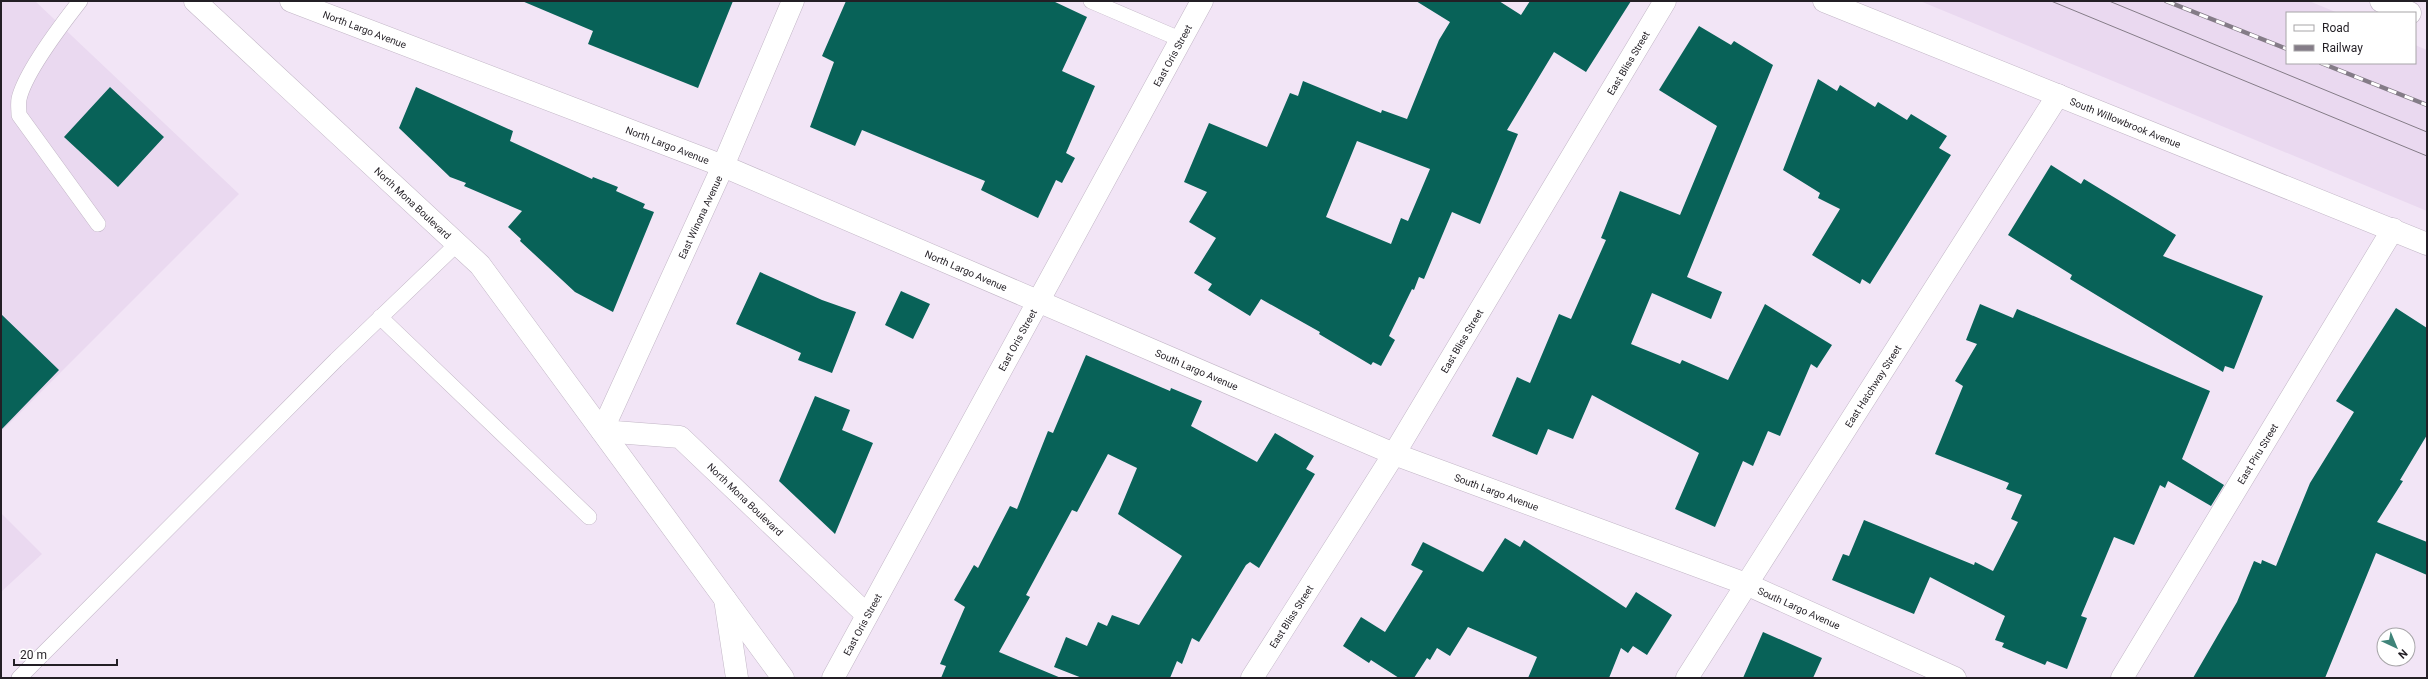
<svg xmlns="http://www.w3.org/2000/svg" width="2428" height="679" font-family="Roboto,sans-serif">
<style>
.built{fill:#ead9f0}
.building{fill:#086258;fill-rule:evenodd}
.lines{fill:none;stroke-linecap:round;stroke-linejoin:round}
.service-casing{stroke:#c2b6c6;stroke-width:16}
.minor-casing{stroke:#c2b6c6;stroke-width:23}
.tertiary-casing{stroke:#c2b6c6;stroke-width:23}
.service{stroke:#fff;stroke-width:15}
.minor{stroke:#fff;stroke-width:22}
.tertiary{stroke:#fff;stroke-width:22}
.tram{stroke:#847c87;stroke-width:1}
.rail-casing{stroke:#847c87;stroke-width:4.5}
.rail{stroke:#fff;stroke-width:3;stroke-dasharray:9;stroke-linecap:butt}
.labels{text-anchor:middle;stroke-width:4;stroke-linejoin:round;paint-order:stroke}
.street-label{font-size:10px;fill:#231f25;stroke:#fff}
</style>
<rect width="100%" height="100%" fill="#f2e5f6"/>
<path class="built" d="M1 1H35L239 194 1 432Z
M1920 1H2309L2338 13H2287V63H2415V45L2427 50V211Z
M1 513 42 554 1 592Z"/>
<path class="building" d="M522 1H733L698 88 588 44 593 31Z
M846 1H1053L1087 17 1062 71 1095 86 1066 153 1075 158 1062 183 1056 180 1038 218 981 190 985 181 862 130 855 146 810 127 834 62 822 56Z
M1416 1H1499L1521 15 1530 1H1631L1586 72 1554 52 1507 130 1518 134 1480 224 1452 212 1424 279 1419 277 1414 290 1412 289 1389 336 1395 340 1381 366 1373 362 1371 365 1319 334 1320 332 1261 299 1250 316 1208 290 1212 284 1194 273 1216 238 1189 222 1207 192 1184 182 1209 123 1267 147 1290 93 1298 96 1303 81 1381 113 1382 110 1407 119 1439 40 1450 22ZM1357 141 1430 169 1408 221 1401 218 1391 244 1326 217Z
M1699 26 1731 45 1734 41 1773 65 1687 277 1722 292 1711 319 1652 293 1631 344 1680 364 1682 360 1728 380 1765 304 1832 345 1817 368 1811 364 1780 436 1768 431 1753 466 1743 461 1715 527 1675 509 1699 453 1592 395 1573 439 1548 429 1537 455 1492 436 1517 377 1530 383 1559 314 1571 319 1606 240 1601 238 1620 191 1680 215 1717 126 1659 90Z
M1818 79 1837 91 1840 85 1875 107 1878 102 1907 120 1911 114 1947 136 1939 148 1951 155 1870 284 1862 279 1860 284 1812 255 1840 209 1818 198 1820 193 1783 170Z
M110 87 164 137 118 187 64 137Z
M416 87 513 131 510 141 592 179 593 177 618 187 616 191 645 204 643 208 654 212 613 312 575 292 520 241 521 239 508 227 522 211 464 186 466 183 450 177 399 128Z
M2051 165 2081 184 2084 179 2176 235 2163 256 2263 296 2234 369 2225 366 2223 372 2070 279 2072 275 2008 235Z
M760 272 822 300 856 312 832 373 798 360 801 353 736 324Z
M901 291 930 304 913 339 885 325Z
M1980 304 2013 318 2017 309 2210 391 2182 459 2224 485 2211 506 2168 481 2165 488 2160 485 2134 545 2114 537 2081 616 2087 618 2067 669 2047 661 2045 665 2002 647 2004 643 1995 640 2005 616 1930 577 1914 614 1832 580 1843 554 1849 556 1864 520 1974 565 1975 562 1993 571 2018 522 2011 519 2022 495 2006 489 2009 483 1935 454 1963 386 1955 381 1977 344 1966 340Z
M2396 308 2427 328V435L2400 480 2403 481 2377 522 2427 542V575L2376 553 2325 678H2193L2237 602 2254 561 2261 564 2262 560 2276 566 2310 483 2354 412 2336 401Z
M1 314 59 370 1 430Z
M1086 355 1170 391 1171 388 1202 401 1191 426 1257 462 1275 433 1314 456 1306 469 1315 474 1259 568 1250 562 1246 565 1199 642 1192 638 1182 664 1177 661 1170 678H1082L1054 667 1066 637 1087 646 1098 622 1107 626 1112 615 1139 625 1182 556 1118 514 1137 468 1108 454 1077 512 1072 510 1026 595 1030 597 999 652 1061 678H941L946 666 940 664 965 607 954 600 974 565 978 568 1010 506 1017 509 1048 431 1053 433Z
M815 396 850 410 842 430 873 443 835 534 779 481Z
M1505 538 1520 547 1524 540 1626 608 1636 592 1672 615 1647 655 1633 646 1628 653 1621 648 1609 678H1528L1537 657 1468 627 1450 656 1437 648 1430 660 1427 658 1414 678H1399L1371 660 1369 663 1343 646 1361 617 1385 632 1423 571 1411 565 1423 542 1483 572Z
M1763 632 1822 658 1813 678H1743Z"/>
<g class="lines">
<g class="service-casing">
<path id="service" d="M80 1C62 24 25 72 19 99 18 104 19 110 19 115L98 224
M1091 1 1182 40
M380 317 589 517
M19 678 336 360 457 244"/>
</g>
<g class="minor-casing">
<g id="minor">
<path id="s1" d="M195 1 480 265 783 678"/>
<path id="s2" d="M291 1 723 166 1394 454 1746 584 1955 678"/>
<path id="s3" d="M793 1 723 166 602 431 680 437 867 615"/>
<path id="s4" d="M1824 1 2427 244"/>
<path d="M2381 1 2410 13"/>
<path id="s5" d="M833 678 1202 1"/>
<path id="s6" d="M1252 678 1394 454 1665 1"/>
<path id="s7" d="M1687 678 2058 95"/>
<path id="s8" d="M2122 678 2393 229"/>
</g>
</g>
<g class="tertiary-casing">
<path id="tertiary" d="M725 599 737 678"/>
</g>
<use href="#service" class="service"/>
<use href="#minor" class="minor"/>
<use href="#tertiary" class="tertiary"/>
<path class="tram" d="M2051 1 2427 156
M2109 1 2427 132"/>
<g class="rail-casing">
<path id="rail" d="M2166 1 2287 49
M2321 63 2427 105"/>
</g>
<use href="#rail" class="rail"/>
</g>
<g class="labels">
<g class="street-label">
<text dy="4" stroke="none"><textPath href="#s2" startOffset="79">North Largo Avenue</textPath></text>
<text dy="4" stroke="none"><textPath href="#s5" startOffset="709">East Oris Street</textPath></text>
<text dy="4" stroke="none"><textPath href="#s6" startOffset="721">East Bliss Street</textPath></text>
<text dy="4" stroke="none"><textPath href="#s4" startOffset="325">South Willowbrook Avenue</textPath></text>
<text dy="4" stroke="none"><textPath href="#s2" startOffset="403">North Largo Avenue</textPath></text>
<text dy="4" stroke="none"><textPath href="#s1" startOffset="297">North Mona Boulevard</textPath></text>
<text transform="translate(700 217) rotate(-65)" y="4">East Winona Avenue</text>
<text dy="4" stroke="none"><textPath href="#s2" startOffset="727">North Largo Avenue</textPath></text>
<text dy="4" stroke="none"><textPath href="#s5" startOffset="385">East Oris Street</textPath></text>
<text dy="4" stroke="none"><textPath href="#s6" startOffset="397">East Bliss Street</textPath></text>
<text dy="4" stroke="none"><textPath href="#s2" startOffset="978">South Largo Avenue</textPath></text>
<text dy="4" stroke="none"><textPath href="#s7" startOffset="346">East Hatchway Street</textPath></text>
<text dy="4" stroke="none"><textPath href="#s8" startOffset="262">East Piru Street</textPath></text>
<text dy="4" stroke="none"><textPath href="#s2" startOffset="1302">South Largo Avenue</textPath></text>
<text dy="4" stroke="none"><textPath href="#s3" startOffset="639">North Mona Boulevard</textPath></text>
<text dy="4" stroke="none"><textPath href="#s2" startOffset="1626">South Largo Avenue</textPath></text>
<text dy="4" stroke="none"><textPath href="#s6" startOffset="73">East Bliss Street</textPath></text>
<text dy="4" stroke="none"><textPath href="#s5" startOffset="61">East Oris Street</textPath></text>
</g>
</g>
<rect width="2428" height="679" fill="none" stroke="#231f25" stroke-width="4"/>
<rect x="2286" y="12" width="130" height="52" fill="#ffffff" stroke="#a7a5a8"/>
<rect x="2294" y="25" width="20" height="6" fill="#ffffff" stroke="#a7a5a8"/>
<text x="2322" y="32" font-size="12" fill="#231f25">Road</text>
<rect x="2294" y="45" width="20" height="6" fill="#847c87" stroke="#a7a5a8"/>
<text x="2322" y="52" font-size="12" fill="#231f25">Railway</text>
<g transform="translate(2396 647) rotate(136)"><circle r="19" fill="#ffffff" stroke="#a7a5a8"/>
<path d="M0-3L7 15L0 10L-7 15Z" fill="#3f8479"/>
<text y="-6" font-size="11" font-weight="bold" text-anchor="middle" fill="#231f25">N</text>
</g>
<path d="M14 659v6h103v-6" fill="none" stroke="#231f25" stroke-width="2"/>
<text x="20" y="659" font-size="12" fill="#231f25" stroke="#ffffff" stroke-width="3" paint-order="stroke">20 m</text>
</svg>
